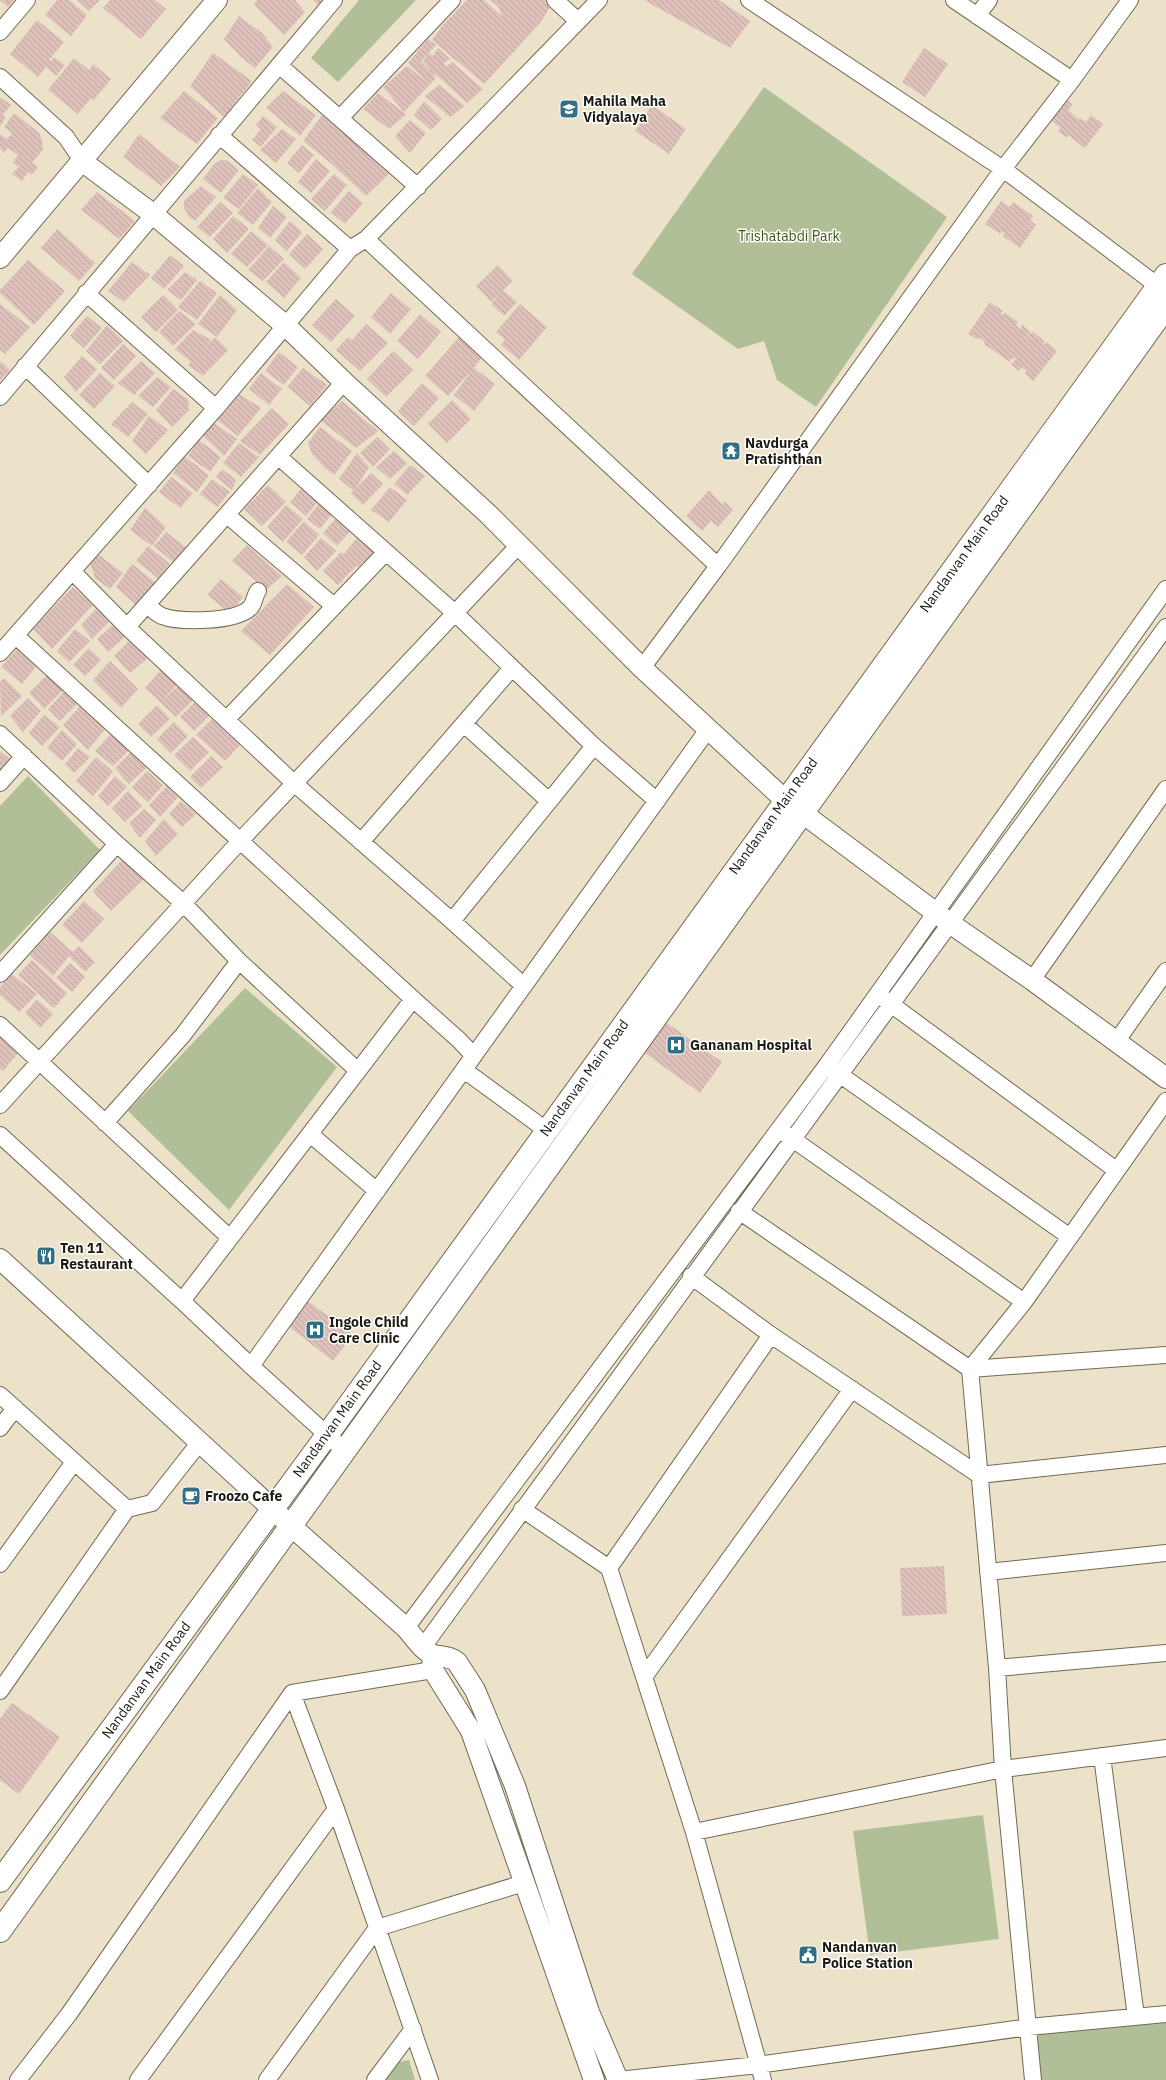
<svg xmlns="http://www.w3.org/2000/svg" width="1166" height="2080" font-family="'IBM Plex Sans',sans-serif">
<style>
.park{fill:#b1bf98}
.building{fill:url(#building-back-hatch)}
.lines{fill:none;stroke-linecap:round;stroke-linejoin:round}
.minor-casing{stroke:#736a54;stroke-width:18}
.tertiary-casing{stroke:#736a54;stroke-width:22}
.secondary-casing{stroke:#736a54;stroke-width:24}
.minor{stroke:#fff;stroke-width:16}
.tertiary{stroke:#fff;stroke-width:20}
.secondary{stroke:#fff;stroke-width:22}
.labels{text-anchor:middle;stroke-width:3;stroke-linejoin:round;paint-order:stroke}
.poi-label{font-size:14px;font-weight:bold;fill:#1d1a11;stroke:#fff;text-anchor:start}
.park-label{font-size:14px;fill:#425513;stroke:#fff}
.street-label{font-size:14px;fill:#1d1a11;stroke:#fff}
</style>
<defs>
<pattern id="building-back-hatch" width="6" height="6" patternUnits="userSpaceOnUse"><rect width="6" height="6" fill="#dec1bb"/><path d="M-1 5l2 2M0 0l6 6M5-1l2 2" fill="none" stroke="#bea5a0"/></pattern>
</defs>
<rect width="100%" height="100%" fill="#ece2c9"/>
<path class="park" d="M359 0H416L338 82 311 58Z
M764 87 947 217 816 407 777 380 764 341 738 349 632 274Z
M28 776 100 850 0 955V806Z
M245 988 337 1067 229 1210 128 1111Z
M983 1815 999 1939 870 1955 853 1831Z
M1166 2015V2080H1034L1029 2027Z
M409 2060 415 2080H385L398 2062Z"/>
<path class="building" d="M0 0H14L8 7Z
M57 0H69L87 15 71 36 45 15Z
M77 0H100L89 11Z
M110 0H155L166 9 141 39 103 8Z
M257 0H295L305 12 284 35 254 5Z
M313 0H323L319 6Z
M467 0H484L502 16 498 6 490 0H554L541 22 484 84 432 40 443 25Z
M644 0H719L750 21 730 48Z
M239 16 262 33 273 47 255 68 240 56 224 39Z
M37 20 64 42 49 60 51 61 54 57 65 65 56 76 46 67 38 77 10 54Z
M428 39 436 45 421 61 436 78 404 112 383 87 407 66 428 83 408 63Z
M438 48 450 59 444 63 446 67 452 62 483 89 467 103 440 78 431 72 423 61 429 53 433 56Z
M924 48 948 64 925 97 902 82Z
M213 53 252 81 224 117 190 86Z
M74 58 89 70 93 64 111 79 94 100 91 98 78 114 48 90Z
M439 85 465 106 450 117 425 96Z
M184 91 218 118 197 144 160 118Z
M283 91 316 115 300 136 266 108Z
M378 93 406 114 389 129 363 109Z
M0 97 11 105 3 114 5 118 0 127Z
M1063 97 1073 104 1068 110 1079 120 1080 118 1086 122 1091 115 1103 124 1085 148 1069 136 1066 137 1058 131 1061 128 1047 118Z
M424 101 442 119 431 130 414 115Z
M652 105 686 129 669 154 635 131Z
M14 113 39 133 42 141 43 149 32 163 38 167 32 175 28 172 22 181 12 174 19 167 13 163 18 155 8 148 4 153 0 149V134L7 139 12 133 4 127Z
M322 115 375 157 390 173 366 196 332 164 303 141Z
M263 116 277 127 261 147 252 140 261 129 256 125Z
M410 120 426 133 410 153 395 136Z
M282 129 296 139 276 163 260 150Z
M139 134 180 167 161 186 123 157Z
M302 145 314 155 299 173 287 163Z
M316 159 330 171 311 193 298 182Z
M222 160 228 161 239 170 221 193 203 179 215 163Z
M243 174 258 185 239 209 223 198Z
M334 174 347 185 325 211 311 199Z
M201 186 216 197 195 221 188 216 184 207V201Z
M258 188 272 202 253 225 237 213Z
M349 191 363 203 345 224 331 212Z
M97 192 135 221 119 239 81 210Z
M1001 201 1010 207 1013 202 1033 216 1030 220 1036 225 1020 248 1003 236 1005 233 1001 231 1000 234 985 224Z
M220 202 233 213 210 237 197 227Z
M273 206 287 217 270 238 258 228Z
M233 216 249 229 227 253 213 239Z
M290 221 302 232 287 251 275 240Z
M57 229 95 263 79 281 41 248Z
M251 231 268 245 247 267 231 254Z
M307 234 323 249 305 269 289 254Z
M269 246 284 259 263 281 248 270Z
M170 255 184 266 164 289 151 278Z
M28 260 65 291 34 325 0 293V290Z
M132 262 150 275 124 302 108 291Z
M284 262 301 278 284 298 266 282Z
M498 265 513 281 503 290 517 302 504 316 491 304 501 292 491 302 476 286Z
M185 272 197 280 181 300 167 290Z
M200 281 217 293 197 320 178 307Z
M391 293 411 309 390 334 371 317Z
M163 295 178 310 156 332 141 317Z
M220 295 237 310 217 337 198 324Z
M336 299 355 316 331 342 312 325Z
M990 302 1003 311 1001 313 1003 315 1005 313 1018 322 1016 325 1021 330 1022 324 1030 332 1023 340 1032 331 1044 341 1043 343 1045 344 1047 342 1057 351 1033 381 1025 374 1026 371 1022 367 1019 371 1011 364 1017 358 1011 359 1010 362 984 344 985 342 980 338 977 339 968 334Z
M0 304 30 327 5 354 0 350Z
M520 304 547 327 519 360 501 345 505 340 496 332Z
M179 311 196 324 173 346 159 332Z
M420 314 441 332 418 359 397 341Z
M87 316 102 328 84 348 70 336Z
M366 324 388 343 360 371 336 350 348 337 352 340Z
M107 325 123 341 100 364 86 351Z
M193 330 211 340 202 351 215 337 228 350 203 376 188 365 191 362 175 349Z
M459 337 482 357 474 368 495 384 474 411 454 395 472 370 448 396 425 376Z
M123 344 136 356 114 380 101 368Z
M393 351 413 370 386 397 367 379Z
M279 352 298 367 284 385 265 371Z
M82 356 97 369 76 392 64 377Z
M0 361 10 370 0 380Z
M141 361 155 373 134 395 118 383Z
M303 368 327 385 310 406 287 387Z
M100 373 115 386 94 409 79 395Z
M261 373 282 389 269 405 249 389Z
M157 377 171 387 153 407 138 396Z
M422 383 439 398 414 426 398 411Z
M173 389 188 399 189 410 172 427 156 410Z
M238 393 261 408 238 436 217 420Z
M452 400 471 419 447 443 428 424Z
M342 401 378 431 356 448 320 420Z
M132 402 148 414 128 437 111 424Z
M272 408 289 424 260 455 240 441Z
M149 416 168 430 146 454 132 441Z
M214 423 237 439 224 456 203 436Z
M320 427 352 451 334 475 324 467 312 454 308 443Z
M377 437 390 449 373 467 360 453Z
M199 440 221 457 210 472 188 456Z
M239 443 259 457 241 477 223 463Z
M394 451 407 463 390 479 376 467Z
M357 453 369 467 354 491 339 479Z
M184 456 209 475 197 492 173 473Z
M410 465 425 476 407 495 394 484Z
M222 469 236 480 232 490 216 477Z
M371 473 383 484 363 505 351 493Z
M171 477 193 493 180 508 159 492Z
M212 479 230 492 217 507 200 494Z
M305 484 321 498 306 516 290 502Z
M268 485 286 502 262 526 244 509Z
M390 487 407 500 389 522 371 510Z
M709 490 722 504 725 502 733 510 718 527 711 521 702 531 686 516Z
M321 501 334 511 320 529 307 519Z
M286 505 303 519 283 542 267 527Z
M145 508 166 527 152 546 130 530Z
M339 515 353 528 337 546 323 533Z
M304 521 319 535 302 555 286 542Z
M166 532 187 548 173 562 154 546Z
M360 534 376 550 358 567 356 566 338 585 323 571 341 552 344 554Z
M321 538 336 551 317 571 304 557Z
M247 545 282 576 266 590 232 561Z
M148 546 170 564 158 578 136 561Z
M99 555 123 573 110 589 95 578 89 560Z
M132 564 156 583 137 606 116 587Z
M221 579 243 597 230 613 207 595Z
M287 584 314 607 270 655 241 631Z
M73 587 93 605 52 649 33 629Z
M97 608 110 621 92 639 81 625Z
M113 625 126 636 108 652 97 639Z
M75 629 90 641 69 662 57 651Z
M130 640 148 658 130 673 114 656Z
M19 647 38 664 22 684 1 667Z
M89 648 101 660 85 676 73 665Z
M110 661 138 689 121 708 93 680Z
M163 667 180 681 162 701 181 683 195 698 176 717 145 688Z
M48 674 63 690 44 709 29 693Z
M4 678 22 696 1 716 0 682Z
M64 692 77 704 60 721 48 709Z
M28 698 41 711 23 732 10 716Z
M197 700 211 714 194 731 180 717Z
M81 705 105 729 88 750 63 725Z
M157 705 170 719 151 737 138 724Z
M44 715 60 727 42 746 29 733Z
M214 717 242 743 225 761 196 735Z
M174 722 188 736 171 753 157 739Z
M62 730 77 744 62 761 47 748Z
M111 734 129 750 113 766 95 751Z
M193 737 209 752 190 771 174 755Z
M78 748 90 757 74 773 65 764Z
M0 751 10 759 0 771Z
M131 752 146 768 129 784 115 768Z
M211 756 223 767 201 788 190 777Z
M96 757 113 772 93 796 76 781Z
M147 771 163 785 148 802 132 787Z
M115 776 127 787 108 806 98 796Z
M167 786 178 797 160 817 149 805Z
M128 791 142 806 125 822 112 808Z
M181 801 196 814 182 827 169 814Z
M144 809 156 820 140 838 129 823Z
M164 819 178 834 156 856 145 841Z
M124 858 145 878 111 911 93 891Z
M84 901 104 919 82 943 62 925Z
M50 932 73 952 79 946 95 962 85 972 69 956 53 976 30 955Z
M32 960 67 993 54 1008 18 975Z
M70 963 85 977 72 992 56 978Z
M12 974 37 994 19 1012 0 995V987Z
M37 999 53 1014 40 1028 25 1013Z
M663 1020 722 1062 700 1093 641 1050Z
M0 1034 21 1050 3 1071 0 1068Z
M308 1301 353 1335 333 1361 288 1326Z
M944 1566 947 1614 902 1616 900 1568Z
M12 1703 60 1737 19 1794 0 1780V1719Z"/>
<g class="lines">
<g class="minor-casing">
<path id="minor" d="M555 0 578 21
M749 0 1003 169 1166 292
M954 0 1072 80
M977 16 989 0
M0 32 27 0
M279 65 418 187
M0 77 66 137 83 162
M340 118 452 0
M219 135 350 249
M366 239 718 566 642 668
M86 293 216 408
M25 366 149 485
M0 397 334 0
M279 457 456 614 594 746 452 921 295 784 127 627 344 382
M227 515 334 606
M718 566 1003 169 1072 80 1130 0
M73 572 127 627
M147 605C152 609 157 614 162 616 181 623 235 622 250 608 255 603 254 596 258 591
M16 636 413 999 182 1301 251 1366 709 728
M0 653 216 408 350 249 366 239 599 0
M226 720 386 552
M464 724 549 801
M0 734 117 844 183 903 239 961 358 1071
M594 746 657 801
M0 783 24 756
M361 842 512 668
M452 921 524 986
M0 974 117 844
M1032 980 1166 789
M413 999 459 1040 474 1056
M884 999 1116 1170
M0 1025 230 1238
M1116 1042 1166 971
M832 1069 1070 1237
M464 1070 546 1130
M0 1105 240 841 519 545
M105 1123 183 1035 239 961
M784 1133 1024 1302
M310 1134 377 1191
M0 1135 182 1301
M739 1211 970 1369 1024 1302 1166 1101
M691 1276 771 1335 979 1475 1166 1455
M251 1366 345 1451
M0 1395 127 1509 0 1691
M0 1428 15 1408
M127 1509 152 1503 200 1442
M522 1509 609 1568 771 1335
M0 1564 74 1462
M609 1568 694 1832 1003 1769 1166 1748
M988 1572 1166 1553
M406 1628 827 1065 1166 589
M423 1647 1166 627
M997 1668 1166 1653
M644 1677 852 1389
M1102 1756 1136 2017
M694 1832 763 2080
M18 2080 69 2014 292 1693
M138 2080 336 1809
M267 2080 377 1928 524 1883
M375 2080 413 2029
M430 2080 336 1809 292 1693 433 1670
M618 2080 758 2065 1029 2027 1166 2014
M1033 2080 1003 1769 997 1668 970 1369 1166 1355"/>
</g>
<g class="tertiary-casing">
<path id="tertiary" d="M83 162 153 214 286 326 344 382 487 513 642 668 785 800 951 924 1032 980 1166 1078
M0 258 217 0
M0 1259 291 1526 406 1628C413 1636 423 1651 433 1655 442 1657 450 1656 457 1662L475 1690 515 1786 589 2012 618 2080
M432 1654 433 1670 471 1731 594 2080"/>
</g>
<g class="secondary-casing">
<path id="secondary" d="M0 1881 327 1435 1166 275
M0 1931 1166 307"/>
</g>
<use href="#minor" class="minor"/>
<use href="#tertiary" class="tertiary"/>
<use href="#secondary" class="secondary"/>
</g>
<defs>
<g id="university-square" transform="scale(1)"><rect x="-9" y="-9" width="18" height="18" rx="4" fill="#2f7084" stroke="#fff"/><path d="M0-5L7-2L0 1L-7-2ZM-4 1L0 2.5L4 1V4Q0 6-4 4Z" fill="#fff"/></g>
<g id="temple-square" transform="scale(1)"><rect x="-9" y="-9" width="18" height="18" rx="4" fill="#2f7084" stroke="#fff"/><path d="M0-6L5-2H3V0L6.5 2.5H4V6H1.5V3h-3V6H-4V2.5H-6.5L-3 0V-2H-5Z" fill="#fff"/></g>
<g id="hospital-square" transform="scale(1)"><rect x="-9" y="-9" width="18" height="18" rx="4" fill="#2f7084" stroke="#fff"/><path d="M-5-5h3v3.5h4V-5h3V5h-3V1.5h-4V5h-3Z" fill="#fff"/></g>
<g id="restaurant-square" transform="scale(1)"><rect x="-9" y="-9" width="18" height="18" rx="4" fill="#2f7084" stroke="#fff"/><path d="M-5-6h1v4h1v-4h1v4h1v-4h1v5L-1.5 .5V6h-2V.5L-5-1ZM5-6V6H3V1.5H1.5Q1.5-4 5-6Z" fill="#fff"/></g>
<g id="cafe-square" transform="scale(1)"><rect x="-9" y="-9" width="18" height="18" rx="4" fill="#2f7084" stroke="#fff"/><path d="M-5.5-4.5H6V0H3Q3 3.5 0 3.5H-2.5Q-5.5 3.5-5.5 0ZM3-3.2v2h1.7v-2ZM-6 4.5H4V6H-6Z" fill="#fff"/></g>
<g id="civic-square" transform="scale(1)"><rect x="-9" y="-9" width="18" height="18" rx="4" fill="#2f7084" stroke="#fff"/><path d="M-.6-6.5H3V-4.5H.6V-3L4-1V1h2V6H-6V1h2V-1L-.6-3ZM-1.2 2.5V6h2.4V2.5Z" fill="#fff"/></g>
</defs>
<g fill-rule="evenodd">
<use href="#university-square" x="569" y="109"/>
<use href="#temple-square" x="731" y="451"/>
<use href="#hospital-square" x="676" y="1045"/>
<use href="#restaurant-square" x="46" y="1256"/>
<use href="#hospital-square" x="315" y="1330"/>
<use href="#cafe-square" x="191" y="1496"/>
<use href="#civic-square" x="808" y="1955"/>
</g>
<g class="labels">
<g class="poi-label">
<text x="583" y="106">Mahila Maha<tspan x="583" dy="16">Vidyalaya</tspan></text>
<text x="745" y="448">Navdurga<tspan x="745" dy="16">Pratishthan</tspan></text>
<text x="690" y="1050">Gananam Hospital</text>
<text x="60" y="1253">Ten 11<tspan x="60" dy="16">Restaurant</tspan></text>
<text x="329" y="1327">Ingole Child<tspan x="329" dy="16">Care Clinic</tspan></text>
<text x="205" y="1501">Froozo Cafe</text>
<text x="822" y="1952">Nandanvan<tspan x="822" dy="16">Police Station</tspan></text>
</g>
<g class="park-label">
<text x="789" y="241">Trishatabdi Park</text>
</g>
<g class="street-label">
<text transform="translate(964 554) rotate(-54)" y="5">Nandanvan Main Road</text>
<text transform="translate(773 816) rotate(-54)" y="5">Nandanvan Main Road</text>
<text transform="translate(584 1078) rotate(-54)" y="5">Nandanvan Main Road</text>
<text transform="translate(337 1419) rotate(-54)" y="5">Nandanvan Main Road</text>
<text transform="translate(146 1680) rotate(-54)" y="5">Nandanvan Main Road</text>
</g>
</g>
</svg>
